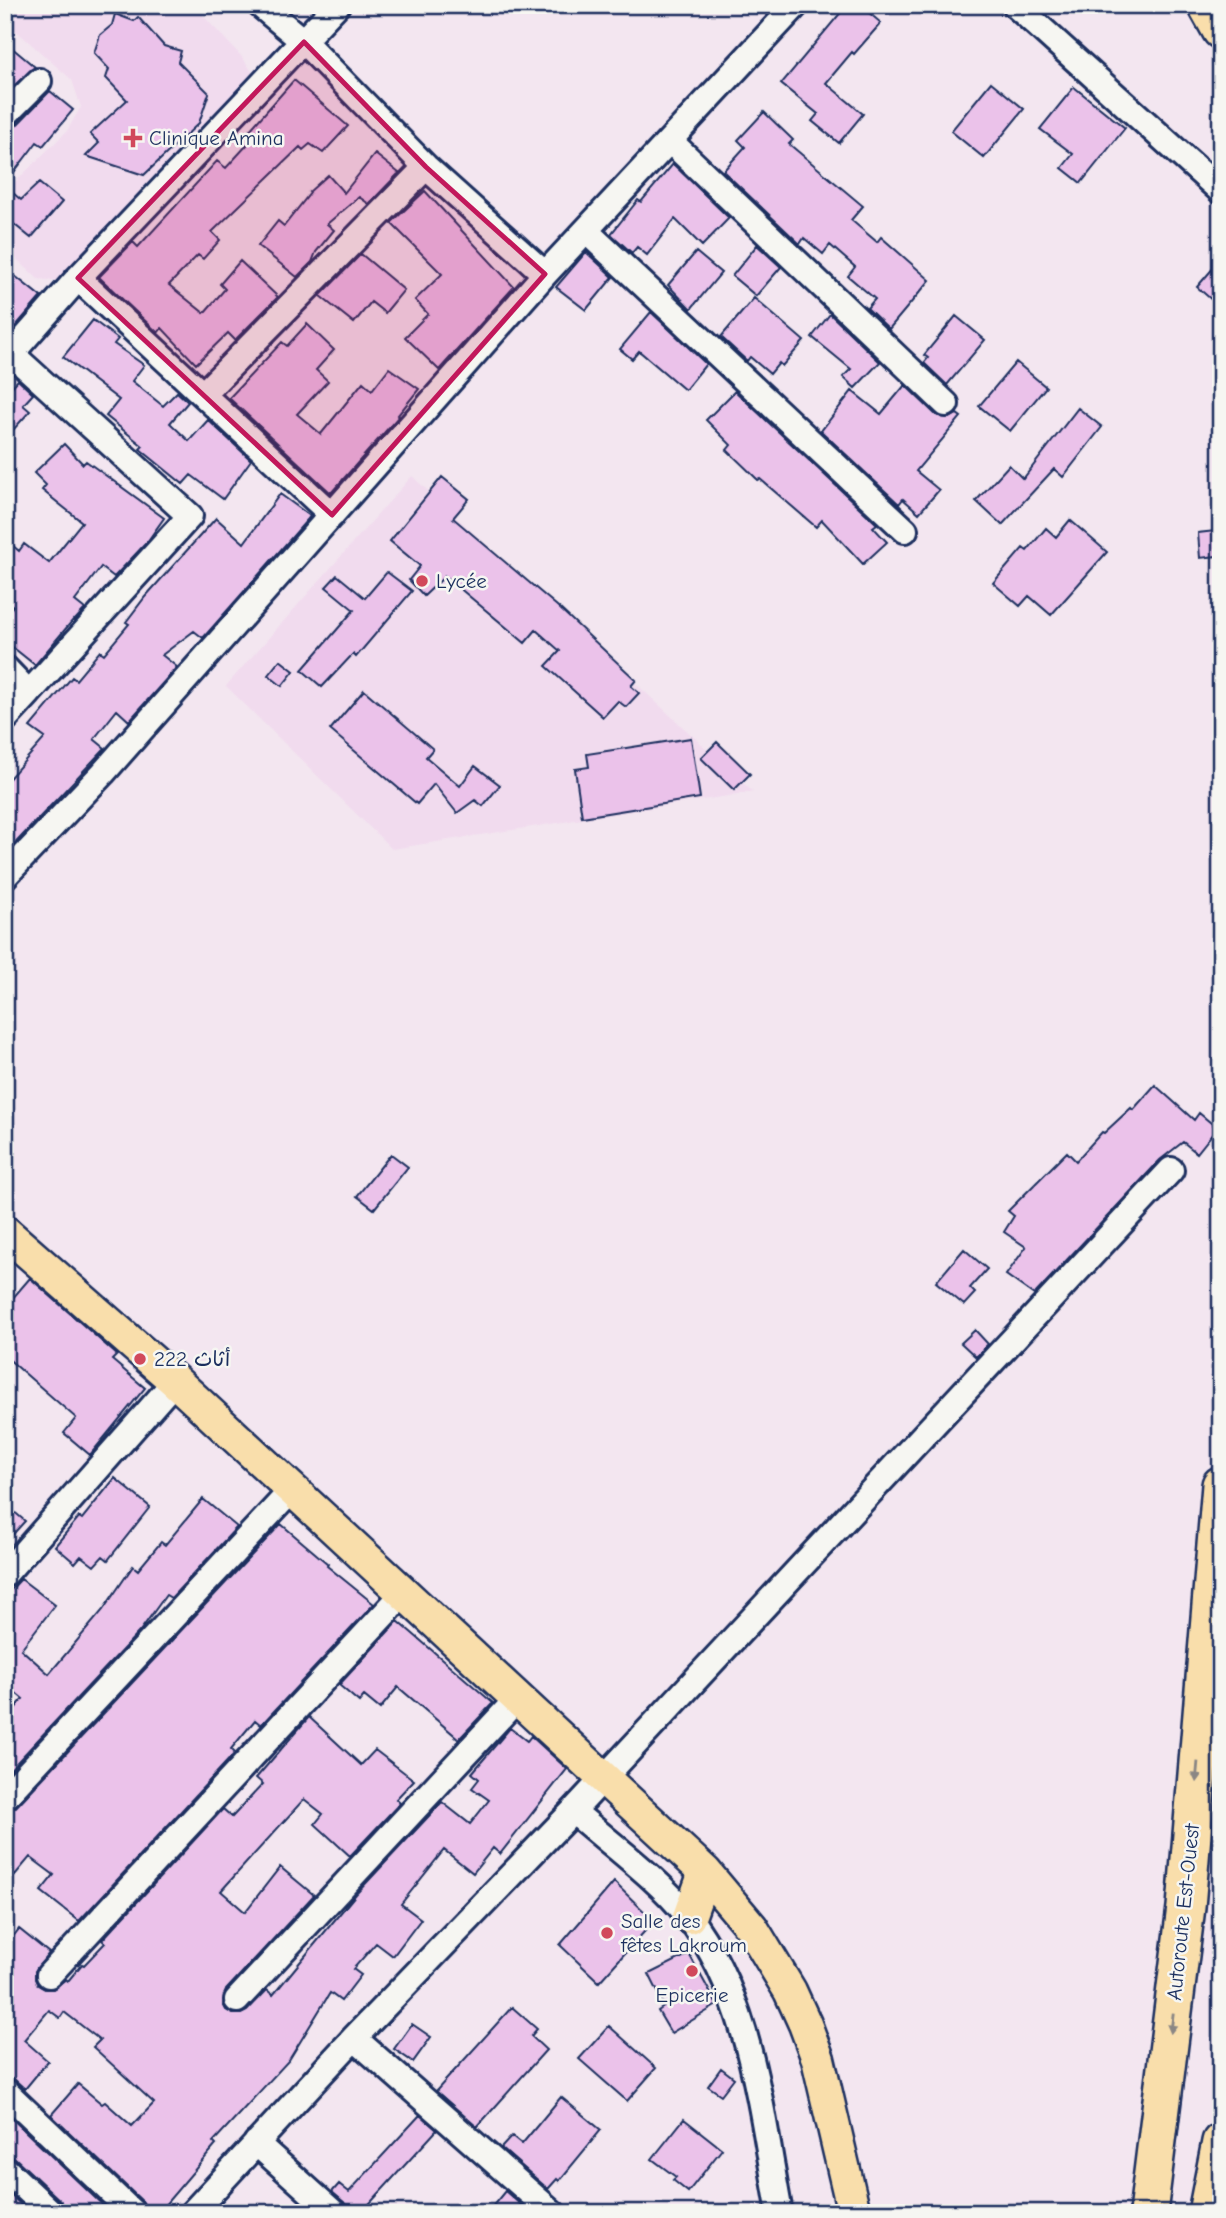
<svg xmlns="http://www.w3.org/2000/svg" width="1226" height="2218" font-family="'Comic Neue','Playpen Sans Arabic',sans-serif">
<style>
.built{fill:#f1dbee}
.building{fill:#ebc2ea;stroke:#1b2f5e;stroke-width:2}
.lines{fill:none;stroke-linecap:round;stroke-linejoin:round}
.minor-casing{stroke:#1b2f5e;stroke-width:30}
.major-casing{stroke:#1b2f5e;stroke-width:37}
.highway-casing{stroke:#1b2f5e;stroke-width:42}
.minor{stroke:#f6f6f2;stroke-width:24}
.major{stroke:#f9deab;stroke-width:32}
.highway{stroke:#f9deab;stroke-width:37}
.oneway{fill:#8a8684}
.marked{fill:#c2185b;fill-opacity:0.2;stroke:#c2185b;stroke-width:5;stroke-linejoin:round}
.poi-dot{fill:#d1495b;stroke:#f6f6f2;stroke-width:2.5}
.labels{text-anchor:middle;stroke-width:5;stroke-linejoin:round;paint-order:stroke}
.poi-label{font-size:21px;fill:#1b2f5e;stroke:#f6f6f2;text-anchor:start}
.street-label{font-size:21px;fill:#1b2f5e;stroke:#f6f6f2}
</style>
<rect width="100%" height="100%" fill="#f3e6f0"/>
<filter id="ink" filterUnits="userSpaceOnUse"><feTurbulence type="fractalNoise" baseFrequency=".0143" numOctaves="2"/><feDisplacementMap in="SourceGraphic" scale="14" xChannelSelector="R" yChannelSelector="G"/><feConvolveMatrix kernelMatrix="1 2 1 2 8 2 1 2 1" color-interpolation-filters="sRGB"/></filter>
<g filter="url(#ink)">
<path class="built" d="M9 5H193L242 57 259 82 62 281 38 279 5 248V192L67 131 81 107 72 80 5 21V9Z
M412 476 753 792 392 849 226 686Z"/>
<path class="building" d="M847 5H860L881 23 854 54 852 52 826 83 863 114 839 143 812 121 818 114 781 84Z
M115 14 134 21 138 17 164 46 181 51 178 62 209 93 199 123 144 175 86 156 99 143 90 134 127 100 106 78 109 69 94 53 100 35 112 25Z
M5 42 35 67 9 90 5 87Z
M294 80 348 126 323 153 310 144 303 150 300 147 212 232 220 240 203 259 198 255 169 285 204 313 225 289 220 284 240 261 278 297 235 340 228 333 196 364 162 328 158 333 99 277 133 242 138 247 217 161 226 168 247 145 241 140Z
M991 82 1024 109 984 158 951 131Z
M1074 87 1125 128 1081 183 1062 168 1073 154 1040 129Z
M50 91 73 110 43 146 37 142 5 184V130L16 126Z
M764 112 793 140 789 144 863 206 851 220 877 242 881 237 930 280 889 329 867 308 875 299 848 276 855 267 830 245 823 254 804 238 800 244 723 171 745 147 738 140Z
M375 154 399 173 369 204 359 197 327 224 334 230 316 252 312 262 297 277 258 246 278 221 284 226 310 193 309 192 328 175 344 193Z
M673 164 729 218 702 246 675 219 647 255 637 247 632 253 611 234 638 200 641 202Z
M39 183 62 202 31 238 5 217V186L21 200Z
M425 191 514 287 439 370 405 337 428 314 415 300 442 274 391 223Z
M757 245 781 267 756 296 732 276Z
M586 252 613 277 586 310 556 287Z
M696 252 721 273 691 309 668 285Z
M361 254 404 290 385 313 371 302 354 323 320 296Z
M1221 259V308L1197 287Z
M5 268 41 297 9 334H5Z
M754 298 804 341 782 366 779 363 770 374 750 357 747 361 721 337Z
M651 312 706 364 685 390 639 351 632 359 620 349Z
M830 314 880 362 855 388 843 377 851 369 812 337Z
M956 316 985 340 947 385 924 363 928 358 924 355Z
M93 320 118 339 114 344 144 365 132 381 163 406 177 392 188 402 170 423 189 441 208 420 251 460 223 499 191 475 183 484 140 449 143 446 106 416 119 400 63 357Z
M307 324 334 350 316 370 328 381 297 414 321 434 363 382 372 390 389 368 419 389 398 415 399 416 331 493 229 398 282 342 287 346Z
M1016 362 1046 387 1010 431 979 406Z
M18 380 33 394 23 405 30 411 5 439V394Z
M905 385 936 415 950 418 957 414 961 417 916 471 939 490 919 513 903 499 899 504 821 431 852 391 881 414Z
M735 391 877 524 873 527 887 542 863 564 822 520 816 527 760 479 758 480 727 450 731 445 706 420Z
M1078 408 1102 427 1063 477 1054 469 1002 525 976 501 1009 465 1023 479Z
M64 444 83 464 86 461 164 518 147 542 114 577 101 567 75 601 85 609 74 621 73 620 35 665 5 641V616L13 606 5 600V539L19 551 24 544 49 563 82 522 42 490 46 485 34 473Z
M442 477 469 499 453 518 557 606 636 680 631 686 639 693 626 707 618 701 603 717 546 666 560 651 536 630 525 643 445 576 424 596 409 580 420 566 390 541Z
M280 494 310 516 307 520 203 638 194 631 162 655 177 667 129 721 117 710 94 739 105 748 5 854V783L45 738 30 727 72 677 76 680 100 651 104 654 129 624 126 622 145 597 216 518 244 543Z
M1070 520 1107 552 1051 615 1029 596 1020 606 993 583 1023 548 1027 551 1046 528 1056 537Z
M1215 531 1217 556 1200 558 1198 533Z
M387 572 412 591 356 657 353 654 322 687 302 670 354 610 326 587 337 575 365 598Z
M280 660 294 671 282 686 268 675Z
M364 690 433 749 426 757 460 786 475 766 500 785 483 806 475 800 457 813 434 784 417 804 330 730Z
M691 738 700 798 582 817 575 769 589 767 587 754Z
M717 742 750 774 734 790 701 758Z
M1155 1085 1194 1120 1199 1113 1217 1128 1197 1153 1183 1142 1160 1160 1034 1295 1006 1275 1026 1247 1004 1232 1014 1216 1008 1211 1067 1152 1076 1161 1102 1132 1104 1133 1131 1108 1133 1110Z
M391 1154 408 1167 374 1209 357 1196Z
M964 1249 987 1269 970 1288 975 1293 964 1305 936 1282Z
M30 1278 117 1355 112 1360 145 1388 90 1455 64 1433 76 1418 5 1356V1307Z
M975 1330 988 1344 976 1357 961 1343Z
M115 1478 150 1507 108 1560 103 1556 94 1566 81 1556 75 1563 55 1546 79 1517 82 1519Z
M203 1499 237 1527 171 1598 166 1595 140 1631 5 1775V1721L23 1699 5 1684V1596L21 1579 55 1605 21 1649 49 1674 103 1610 133 1566 138 1570 161 1542 165 1545Z
M5 1504 25 1521 5 1543Z
M281 1524 328 1564 327 1566 374 1604 261 1725 255 1720 231 1749 235 1753 79 1921 41 1891 54 1875 30 1857 15 1875 5 1866V1811L16 1807Z
M398 1621 493 1703 459 1739 398 1687 380 1709 364 1696 359 1702 339 1685Z
M309 1717 361 1765 375 1750 414 1780 396 1799 400 1803 350 1856 315 1824 323 1814 304 1799 221 1891 245 1912 280 1867 314 1895 226 1990 223 2004 226 2010 233 2014H241L247 2011 267 1990 273 1995 356 1894 442 1802 470 1824 489 1800 472 1788 479 1779 472 1773 510 1728 527 1741 531 1736 567 1769 500 1854 493 1848 473 1873 444 1850 401 1904 421 1919 393 1956 376 1943 353 1969 361 1975 341 2001 330 1993 289 2060 213 2142 216 2145 158 2213H147L143 2202 51 2115 78 2084 102 2104 105 2102 132 2126 154 2103 93 2047 100 2040 64 2012 60 2018 49 2010 24 2040 48 2061 25 2089 15 2080 5 2077V1947L19 1929 49 1953 35 1971V1979L38 1985 45 1989H53L66 1979 68 1981 82 1964 84 1965 105 1943 102 1940 223 1809 232 1817 263 1784 256 1778Z
M614 1882 654 1921 599 1982 560 1945Z
M689 1954 717 2005 671 2033 658 2011 665 2006 649 1974Z
M512 2007 537 2029 531 2036 546 2050 477 2127 436 2091Z
M412 2024 431 2037 413 2062 394 2049Z
M609 2026 656 2068 627 2101 579 2059Z
M721 2068 734 2078 721 2095 708 2086Z
M561 2097 601 2130 559 2181 557 2179 548 2189 501 2148 512 2136 522 2144Z
M5 2112 111 2213H66L62 2202 15 2158 5 2155Z
M420 2115 437 2130 361 2213H349L344 2202 332 2192 339 2184 349 2192Z
M684 2119 722 2149 688 2192 673 2180 676 2177 652 2159Z
M5 2190 30 2213H5Z
M505 2191 529 2212V2213H487Z"/>
<g class="lines">
<g class="minor-casing">
<path id="minor" d="M260 5 304 42 426 167 545 274
M1015 5 1221 191
M5 115 39 81
M670 141 946 404
M586 231 905 530
M78 278 332 515
M5 348 190 516 29 693 5 668
M5 361 78 278 337 5
M203 394 426 167
M5 719 29 693
M5 876 103 773 545 274 796 5
M5 1574 175 1381
M5 1797 292 1490
M573 1811C608 1842 659 1879 687 1915 752 1999 761 2113 780 2213
M49 1975 403 1594
M237 2000 517 1699
M354 2038 553 2213
M5 2091 133 2213
M256 2143 334 2213
M5 2169 52 2213
M192 2213 354 2038 573 1811 1171 1170"/>
</g>
<g class="major-casing">
<path id="major" d="M5 1232 175 1381 705 1872 752 1928 790 1991 805 2024 818 2059 854 2213
M689 1917 705 1872"/>
</g>
<g class="highway-casing">
<path id="highway" d="M1207 5 1221 30
M1148 2213 1186 1907 1221 1485
M1207 2213 1221 2142"/>
</g>
<use href="#minor" class="minor"/>
<use href="#major" class="major"/>
<use href="#highway" class="highway"/>
</g>
<defs><path id="oneway-solid" d="M-6-.8H1V-3.2L6.5 0L1 3.2V.8H-6Z" transform="scale(1.75)"/></defs>
<g class="oneway">
<use href="#oneway-solid" transform="translate(1197 1772) rotate(95)"/>
<use href="#oneway-solid" transform="translate(1172 2023) rotate(97)"/>
</g>
</g>
<path class="marked" d="M304 42 426 167 545 274 332 515 78 278Z"/>
<g class="poi-dot">
<path d="M129.5 127.5h7v7h7v7h-7v7h-7v-7h-7v-7h7z"/>
<circle cx="422" cy="581" r="7"/>
<circle cx="140" cy="1359" r="7"/>
<circle cx="607" cy="1933" r="7"/>
<circle cx="692" cy="1971" r="7"/>
</g>
<g class="labels">
<g class="poi-label">
<text x="149" y="145">Clinique Amina</text>
<text x="436" y="588">Lycée</text>
<text x="154" y="1366">أثاث 222</text>
<text x="621" y="1928">Salle des<tspan x="621" dy="24">fêtes Lakroum</tspan></text>
<text x="692" y="2002" text-anchor="middle">Epicerie</text>
</g>
<g class="street-label">
<text transform="translate(1183 1912) rotate(-84)" y="7">Autoroute Est-Ouest</text>
</g>
</g>
<rect width="1226" height="2218" fill="none" stroke="#f6f6f2" stroke-width="28"/>
<rect x="14" y="14" width="1198" height="2190" fill="none" stroke="#1b2f5e" stroke-width="2.5" filter="url(#ink)"/>
</svg>
